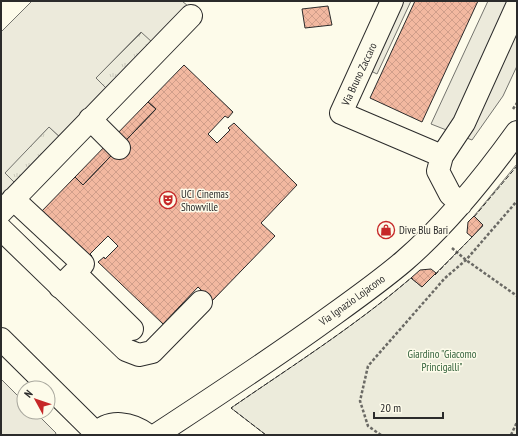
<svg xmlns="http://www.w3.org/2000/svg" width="518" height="436" font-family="'PT Sans Narrow',sans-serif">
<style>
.grass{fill:url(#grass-tufts);stroke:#74746e}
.park{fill:#ecebdb;stroke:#74746e}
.parking{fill:#eceadb;stroke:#74746e}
.building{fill:url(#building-cross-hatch);stroke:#2b2b2b}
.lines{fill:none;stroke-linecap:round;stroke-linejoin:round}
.minor-casing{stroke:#2b2b2b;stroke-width:24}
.path{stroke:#6a6964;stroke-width:2.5;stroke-dasharray:3 2;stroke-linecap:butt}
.minor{stroke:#fdfbea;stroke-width:22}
.fence{stroke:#2b2b2b;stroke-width:1;stroke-dasharray:5 2;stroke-linecap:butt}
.labels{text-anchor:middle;stroke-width:3;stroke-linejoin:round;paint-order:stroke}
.street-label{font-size:11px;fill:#2b2b2b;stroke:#fdfbea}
.poi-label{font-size:11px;fill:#2b2b2b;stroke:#fdfbea;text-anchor:start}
.park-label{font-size:11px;fill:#34623c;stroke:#fdfbea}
</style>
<defs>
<pattern id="grass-tufts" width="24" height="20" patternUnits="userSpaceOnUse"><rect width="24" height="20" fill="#ecebdb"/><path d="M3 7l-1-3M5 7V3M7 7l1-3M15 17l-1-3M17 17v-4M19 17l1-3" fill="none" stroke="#cbcabc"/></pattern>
<pattern id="building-cross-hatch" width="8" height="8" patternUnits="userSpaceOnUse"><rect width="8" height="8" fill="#f2b8a0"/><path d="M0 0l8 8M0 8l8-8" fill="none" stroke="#d09e8a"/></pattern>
</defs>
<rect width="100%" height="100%" fill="#fdfbea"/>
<path class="grass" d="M142 32 153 43 108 90 96 78Z
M49 127 61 138 16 184 4 173Z"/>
<path class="park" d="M517 164V435H266L231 408C292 366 355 326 411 278L422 287 483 226 474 216Z"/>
<path class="parking" d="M32 1H182L188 6 153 43 141 32 96 78 108 90 61 138 49 127 5 173 16 184 1 200V32Z
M403 1H411L377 74 371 71Z
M488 1H517V66L503 96 472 140 431 124Z
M1 379 24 402V412H35L56 433 55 435H1Z"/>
<path class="building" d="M415 1H478L422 122 370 98Z
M328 6 332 25 305 28 302 9Z
M184 65 233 112 228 118 225 116 208 134 217 143 230 130 228 128 234 123 297 185 261 223 275 236 212 301 198 287 163 324 98 262 104 257 105 259 118 246 108 236 90 254 92 256 87 262 39 214 75 177 83 185 156 109 148 102Z
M148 102 156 109 83 185 75 177Z
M474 216 483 225 472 237 467 233 468 222Z
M431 269 436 273 422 287 411 278 420 270Z"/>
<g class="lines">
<g class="minor-casing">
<path id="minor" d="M392 1 341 113 442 156
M90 119 119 148
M13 199 83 264 60 287
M461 204 450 194 438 171 442 156 464 123 517 6
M1 212 191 16
M1 229 126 350 139 355 152 352 201 302
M75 273 132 329
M1 339 96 433
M95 435C109 418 132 423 148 435
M156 435C211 399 266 363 319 325 348 304 377 284 404 261 447 224 484 178 517 132"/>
</g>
<path class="path" d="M513 109 517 103
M452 248 466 260 517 296
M381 435 368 426 360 401 368 366 445 278 466 260 517 201
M511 435 517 422"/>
<use href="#minor" class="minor"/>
<path class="fence" d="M474 217 517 166
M435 275 474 235
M266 435 231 408C292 366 355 326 411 278L413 279"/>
</g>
<defs>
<g id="theatre-ring" transform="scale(0.9)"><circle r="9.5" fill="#fdfbea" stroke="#c62828" stroke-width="1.5"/><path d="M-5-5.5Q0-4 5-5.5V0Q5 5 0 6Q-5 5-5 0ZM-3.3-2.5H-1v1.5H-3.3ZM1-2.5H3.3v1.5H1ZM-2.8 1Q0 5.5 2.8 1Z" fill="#c62828"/></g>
<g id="shop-ring" transform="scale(0.9)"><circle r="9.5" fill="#fdfbea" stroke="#c62828" stroke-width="1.5"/><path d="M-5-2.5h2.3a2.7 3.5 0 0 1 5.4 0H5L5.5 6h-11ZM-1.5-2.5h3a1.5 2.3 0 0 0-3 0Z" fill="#c62828"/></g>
</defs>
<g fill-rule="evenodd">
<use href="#theatre-ring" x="168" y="200"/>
<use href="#shop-ring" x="386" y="230"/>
</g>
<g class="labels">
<g class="street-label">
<text transform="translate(359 74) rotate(-65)" y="4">Via Bruno Zaccaro</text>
<text transform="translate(352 300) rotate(-36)" y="4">Via Ignazio Lojacono</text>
</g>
<g class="poi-label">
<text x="181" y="198">UCI Cinemas<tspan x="181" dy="13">Showville</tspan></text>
<text x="399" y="234">Dive Blu Bari</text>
</g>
<g class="park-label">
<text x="442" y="358">Giardino "Giacomo<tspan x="442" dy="13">Princigalli"</tspan></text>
</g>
</g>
<rect width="518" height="436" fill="none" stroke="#2b2b2b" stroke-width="4"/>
<g transform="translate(36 400) rotate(310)"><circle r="19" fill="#fdfbea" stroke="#a9a89e"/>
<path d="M0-3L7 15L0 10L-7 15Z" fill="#c62828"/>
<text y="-6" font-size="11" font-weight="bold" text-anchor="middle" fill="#2b2b2b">N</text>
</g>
<path d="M374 412v6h69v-6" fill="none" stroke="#2b2b2b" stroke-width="2"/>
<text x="380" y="412" font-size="12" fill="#2b2b2b" stroke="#fdfbea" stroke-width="3" paint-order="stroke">20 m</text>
</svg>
